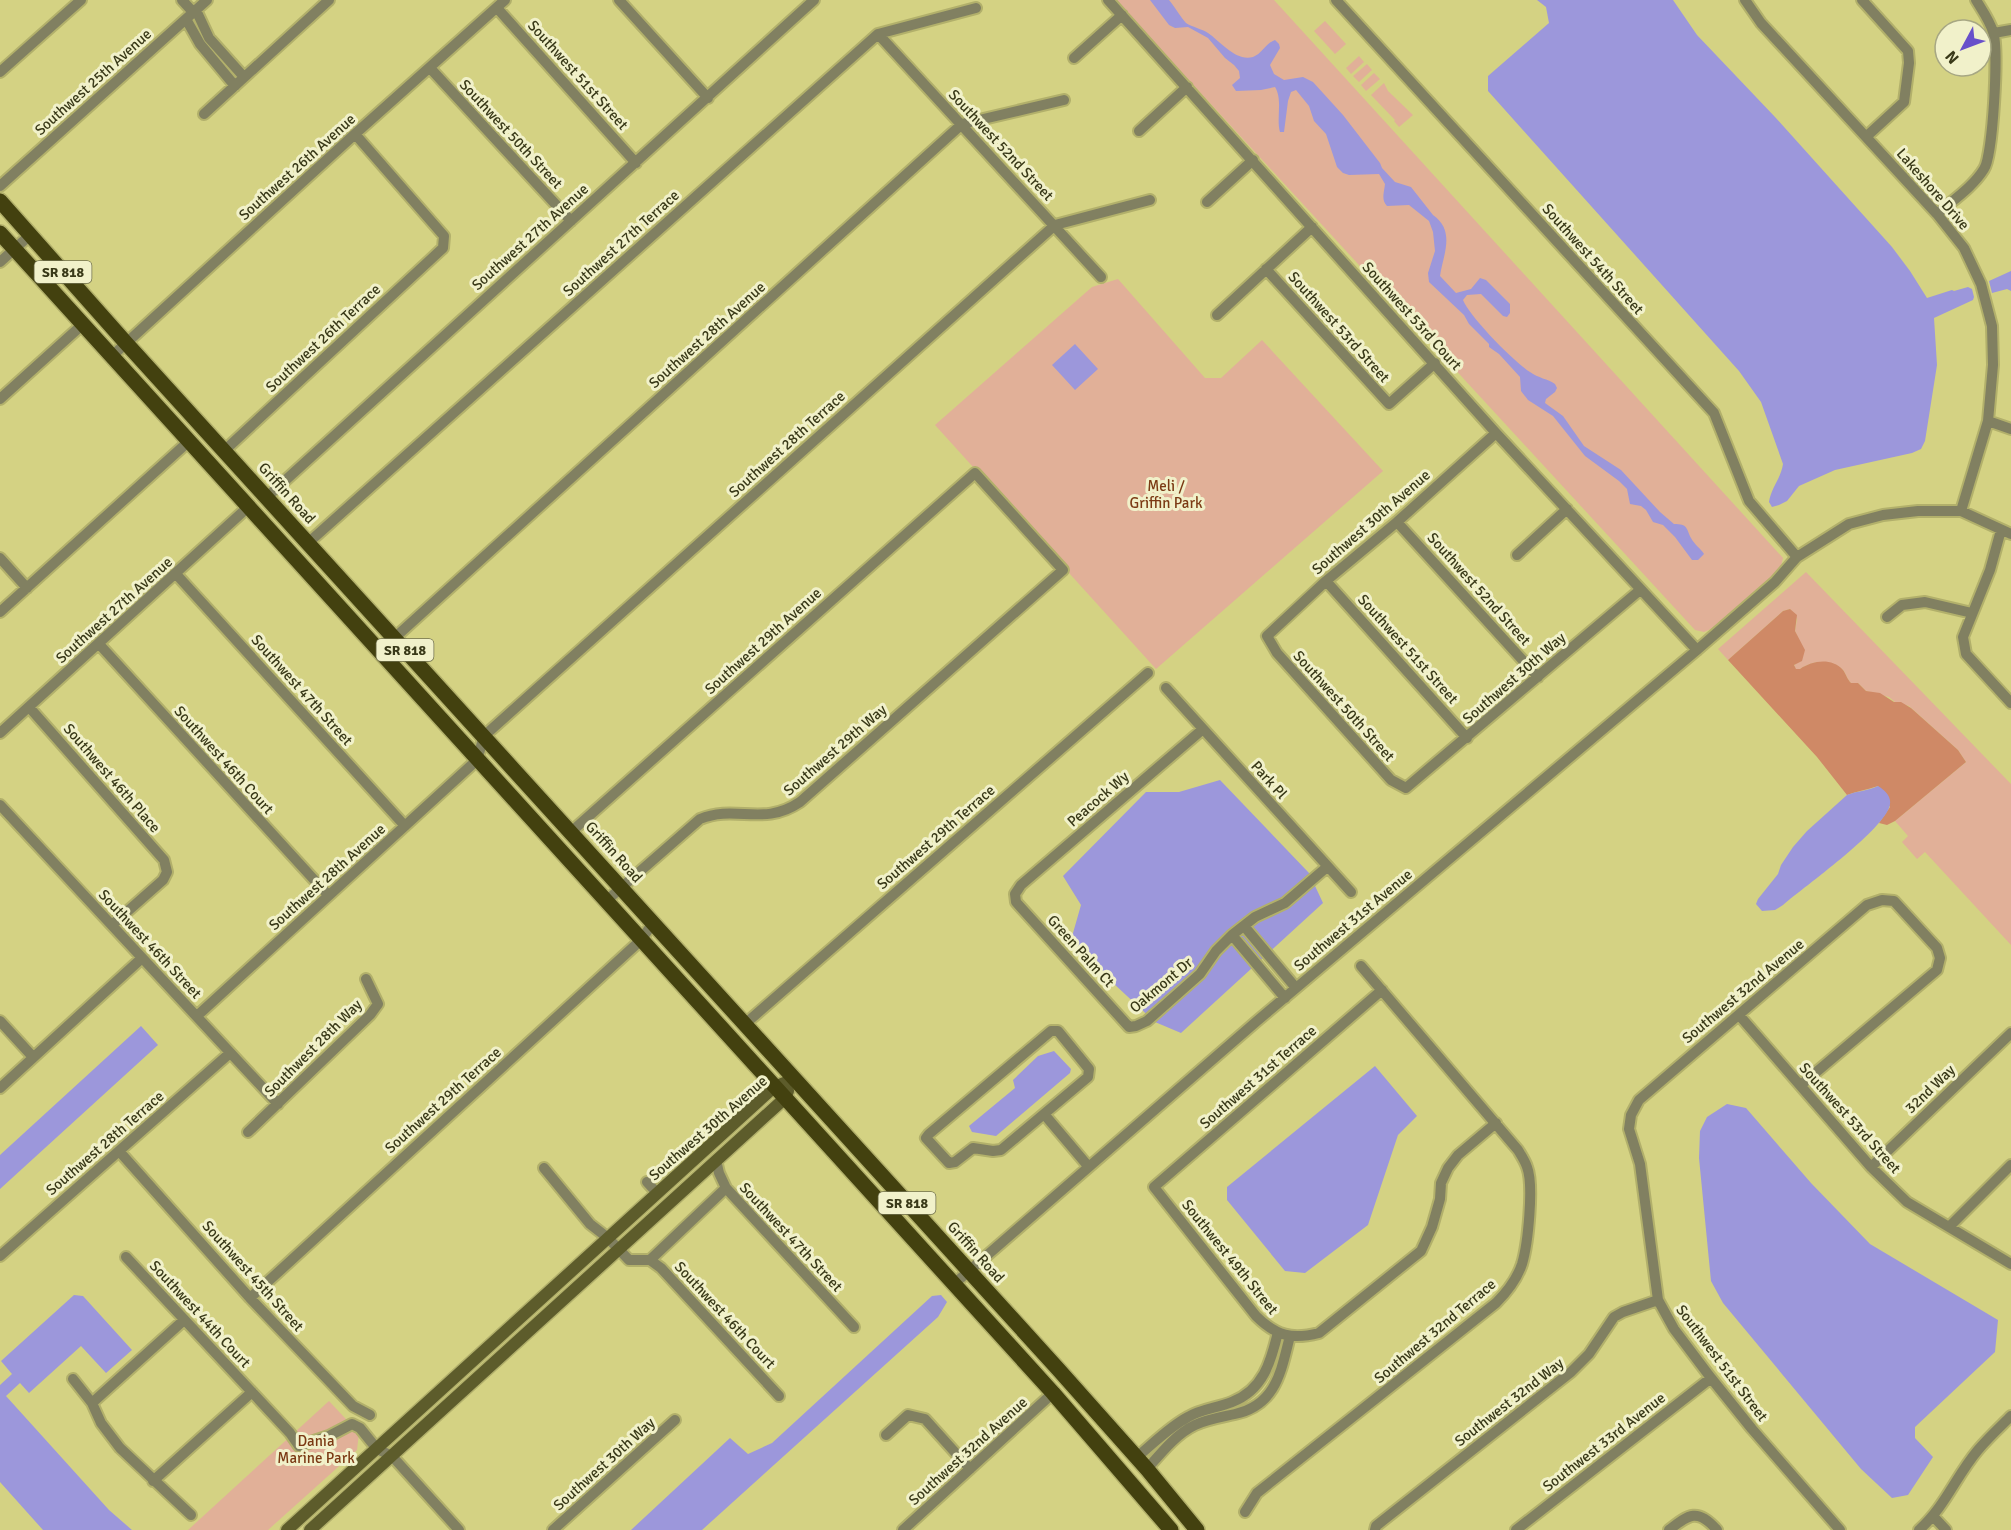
<svg xmlns="http://www.w3.org/2000/svg" width="2011" height="1530" font-family="Signika,sans-serif">
<style>
.green{fill:#e1b098}
.forest{fill:#cf8966}
.water{fill:#9c97db}
.lines{fill:none;stroke-linecap:round;stroke-linejoin:round}
.minor-casing{stroke:#b2b06b;stroke-width:14}
.secondary-casing{stroke:#b2b06b;stroke-width:15}
.primary-casing{stroke:#b2b06b;stroke-width:18}
.minor{stroke:#818061;stroke-width:10}
.secondary{stroke:#5d5c2b;stroke-width:12}
.primary{stroke:#43410f;stroke-width:15}
.labels{text-anchor:middle;stroke-width:6;stroke-linejoin:round;paint-order:stroke}
.shield{fill:#f1f1ca;stroke:#70704d;stroke-width:1.5}
.shield-label{font-size:14px;font-weight:bold;fill:#393918}
.street-label{font-size:15px;fill:#393918;stroke:#f1f1ca}
.park-label{font-size:15px;fill:#7b3a14;stroke:#f1f1ca}
</style>
<rect width="100%" height="100%" fill="#d4d283"/>
<path class="green" d="M1115 0H1274L1783 558 1781 566 1774 575 1713 628 1704 632 1695 630Z
M1325 21 1346 44 1335 54 1314 31Z
M1359 56 1364 62 1351 74 1346 68Z
M1367 64 1372 70 1359 82 1353 76Z
M1374 73 1380 79 1366 91 1361 85Z
M1384 83 1388 91 1413 115 1399 127 1394 121 1395 120 1371 95Z
M1118 279 1205 378H1221L1262 340 1383 471 1156 669 935 425 1092 287Z
M1806 572 2011 784V945L1925 852 1917 859 1902 842 1908 836 1895 821 1966 762 1958 750 1909 706 1895 702 1889 697 1866 691 1858 683H1851C1847 679 1846 674 1843 670 1831 658 1811 661 1800 669H1796L1794 666C1808 649 1802 648 1795 631L1797 619 1790 609 1783 611 1728 660 1718 649Z
M329 1401 359 1433 357 1450 268 1530H188Z"/>
<path class="forest" d="M1790 609 1797 615 1795 631 1805 650 1802 661 1794 665 1796 669H1800C1812 661 1831 657 1843 670 1846 674 1847 679 1851 683H1858L1866 691 1880 693 1894 702H1901L1911 708 1958 750 1966 762 1895 821 1887 825 1879 823 1890 807 1878 786C1867 790 1857 791 1847 795L1817 757 1728 660 1783 611Z"/>
<path class="water" d="M1150 0H1169C1174 6 1182 19 1186 23 1192 27 1202 29 1208 33 1220 41 1236 62 1253 57 1262 54 1266 43 1275 40L1279 44 1280 48 1270 65 1274 74 1284 80 1303 77 1313 82 1343 115 1380 163 1382 168 1395 182 1411 187 1433 215C1456 231 1443 255 1440 276L1456 293 1471 289 1480 278 1486 280 1510 304V313L1507 317 1503 316 1481 294 1467 295 1463 300C1470 317 1513 361 1530 372 1538 378 1548 379 1555 384L1557 388 1555 392 1546 399 1545 403 1563 416 1584 446 1621 470 1660 512 1674 524C1688 524 1686 528 1691 538 1694 544 1701 549 1704 554L1698 560H1692L1675 537 1663 525 1653 522 1646 510 1641 506 1630 504 1627 489 1619 481 1585 456 1553 416 1528 400 1521 391 1520 377 1499 354 1489 347V344L1469 324 1464 315 1429 282 1428 273 1435 251 1433 232 1429 221 1409 205 1387 206C1381 200 1384 193 1385 184L1379 174 1349 175 1343 173 1337 167 1326 134 1314 121 1309 106 1296 90 1291 92 1288 101 1284 132H1280C1276 118 1283 100 1275 87L1261 90 1236 91 1232 85 1240 78 1239 71 1234 65 1225 58 1208 38 1188 27 1175 28 1169 25Z
M1537 0H1673L1697 35 1775 117 1892 247 1910 271 1927 298 1952 290 1954 291 1968 287 1972 289 1974 297 1973 300 1934 318 1937 365 1925 441 1921 449 1912 453 1835 470 1799 486 1787 501 1779 505 1772 507 1769 502C1771 488 1781 478 1783 464L1761 402 1739 371 1488 91V76L1549 23 1546 7Z
M2011 271V291L2007 289 1992 293 1989 281Z
M1075 344 1098 369 1075 390 1052 365Z
M1220 780 1309 873 1323 903 1181 1033 1155 1022 1084 956 1071 940 1081 905 1063 876 1146 792H1179Z
M1878 786C1886 791 1893 798 1889 808 1878 834 1808 884 1783 905L1775 910 1762 911 1756 904 1758 899 1778 874 1781 865 1793 847 1807 831 1847 795C1857 791 1867 791 1878 786Z
M141 1026 158 1045 0 1189V1155Z
M1054 1051 1071 1069 1070 1073 996 1136 972 1132 969 1126 1015 1088 1013 1080 1038 1056Z
M1375 1066 1417 1116 1398 1135 1368 1225 1305 1273 1285 1271 1227 1200V1187Z
M1727 1104 1746 1108 1811 1183 1870 1244 1998 1320 1995 1352 1915 1427V1438L1933 1457 1908 1495 1892 1498 1861 1469 1723 1303 1711 1281 1699 1158 1700 1131 1707 1117Z
M74 1295 83 1296 132 1350 106 1373 81 1346 29 1393 20 1383 6 1396 109 1510 132 1530H43L0 1482V1385L12 1374 1 1361Z
M941 1295 947 1302 938 1317 702 1530H631L730 1438 748 1454 772 1443 932 1296Z"/>
<g class="lines">
<g class="minor-casing">
<path id="minor" d="M182 0 193 12
M619 0 708 98
M1108 0 1496 433 1697 650
M1336 0 1714 413 1749 501 1797 557
M1745 0 1761 23 1937 214 1964 248 1981 284 1992 326 1993 365 1988 421 1961 511
M1862 0 1908 51 1909 63 1904 102 1867 136
M497 8 636 163
M196 10 209 38 244 77
M186 19 200 44 235 86
M1994 33 2011 30
M878 34 1101 277
M1074 58 1122 15
M430 68 571 221
M0 72 81 0
M204 114 329 0
M1139 131 1187 87
M0 186 207 0
M1207 202 1253 160
M1937 214C1953 200 1973 187 1984 169 1993 156 1999 48 1993 32 1990 21 1982 10 1976 0
M0 262 29 236
M1266 269 1389 404 1435 363
M1217 315 1312 227
M111 357 355 134 505 0
M0 399 82 325
M1988 421 2011 429
M1496 433 1397 522 1326 581 1267 636 1277 653 1391 780 1406 788 1640 590
M224 451 443 248 444 236 355 134
M267 497 814 0
M1397 522 1538 677
M2001 530 1990 570 1963 637 1966 654 2011 703
M308 543 878 34 976 8
M1517 555 1567 509
M0 558 27 588
M176 574 405 826
M1326 581 1467 738
M0 612 188 442
M1887 617 1902 605 1925 602 1972 613
M99 644 328 895
M379 652 962 124 1064 100
M1166 688 1351 892
M29 707 164 860 167 872 163 880 112 925
M1203 729 1021 885 1015 894 1016 902 1129 1027 1136 1026 1147 1021 1200 974 1216 951 1232 935 1255 917 1285 903 1327 867
M0 733 247 508
M0 805 278 1104
M571 832 975 473 1063 570 800 802C763 827 736 804 700 819L606 901
M1244 926 1296 988
M1232 935 1285 998
M1382 990 1154 1187 1256 1316C1276 1336 1292 1340 1319 1333L1421 1251 1432 1227 1440 1199 1441 1183 1448 1168 1458 1155 1496 1123
M1739 1015 1871 1167 1907 1202 2011 1264
M197 1016 477 760 484 736 1055 225 1150 200
M0 1021 33 1057
M745 1024 1148 673
M1051 1031H1058L1089 1069 1088 1077 1001 1150 993 1151 973 1148 955 1162 949 1163 926 1138 929 1134Z
M1801 1085 1937 970 1940 958 1937 948 1894 901 1882 900 1867 905 1639 1100 1631 1115 1629 1129 1640 1164 1658 1300 1674 1329 1711 1378 1752 1429 1840 1530
M0 1088 142 958
M1044 1114 1088 1166
M248 1132 370 1015 378 1004 366 979
M119 1151 250 1298 353 1406 370 1415
M716 1160 719 1173 726 1188 854 1327
M1871 1167 2011 1033
M544 1168 590 1224 608 1238 629 1260H650L661 1268 779 1396
M647 1182 657 1193
M1949 1227 2011 1165
M0 1256 230 1053
M126 1257 290 1433 299 1446 329 1436 352 1424 360 1428 377 1449 392 1456 459 1530
M650 1260 726 1188
M954 1284 1257 1021 1697 650 1775 582 1797 557 1849 524 1883 515 1918 511H1961L2011 534
M250 1298 641 940 653 923
M73 1379 92 1403 101 1423 120 1448 191 1515
M92 1403 184 1320
M886 1435 908 1415 925 1419 970 1469
M1137 1457C1153 1444 1169 1427 1188 1417 1201 1409 1217 1408 1232 1402 1263 1390 1271 1362 1278 1332
M1147 1469C1161 1453 1176 1434 1195 1425 1208 1419 1222 1417 1235 1414 1277 1405 1281 1370 1290 1336
M153 1481 252 1392
M1245 1512 1257 1493 1496 1303C1507 1292 1517 1279 1522 1264 1528 1244 1534 1185 1527 1167 1525 1161 1521 1155 1518 1150L1361 966
M1933 1516 1946 1530
M553 1530 675 1420
M903 1530 1053 1393
M1375 1530 1376 1526 1571 1372 1589 1354 1614 1317 1623 1312 1658 1300
M1516 1530 1711 1378
M1669 1530C1689 1514 1698 1508 1717 1530
M1919 1530C1945 1507 1956 1476 1978 1450 1988 1438 2000 1427 2011 1416"/>
</g>
<g class="secondary-casing">
<path id="secondary" d="M287 1530 774 1087 794 1079
M310 1530 784 1099 788 1091"/>
</g>
<g class="primary-casing">
<path id="primary" d="M0 201 126 343 1058 1369 1147 1469 1197 1530
M0 233 1053 1393 1171 1530"/>
</g>
<use href="#minor" class="minor"/>
<use href="#secondary" class="secondary"/>
<use href="#primary" class="primary"/>
</g>
<g class="labels">
<g class="shield">
<rect x="34.5" y="261" width="57" height="22" rx="4.5"/>
<rect x="376.5" y="639" width="57" height="22" rx="4.5"/>
<rect x="878.5" y="1192" width="57" height="22" rx="4.5"/>
</g>
<g class="shield-label">
<text x="63" y="277">SR 818</text>
<text x="405" y="655">SR 818</text>
<text x="907" y="1208">SR 818</text>
</g>
<g class="street-label">
<text transform="translate(578 75) rotate(48)" y="5">Southwest 51st Street</text>
<text transform="translate(93 82) rotate(-42)" y="5">Southwest 25th Avenue</text>
<text transform="translate(511 134) rotate(47)" y="5">Southwest 50th Street</text>
<text transform="translate(1001 145) rotate(47)" y="5">Southwest 52nd Street</text>
<text transform="translate(297 167) rotate(-42)" y="5">Southwest 26th Avenue</text>
<text transform="translate(1933 189) rotate(49)" y="5">Lakeshore Drive</text>
<text transform="translate(530 237) rotate(-42)" y="5">Southwest 27th Avenue</text>
<text transform="translate(621 243) rotate(-42)" y="5">Southwest 27th Terrace</text>
<text transform="translate(1593 259) rotate(48)" y="5">Southwest 54th Street</text>
<text transform="translate(1412 316) rotate(48)" y="5">Southwest 53rd Court</text>
<text transform="translate(1339 327) rotate(48)" y="5">Southwest 53rd Street</text>
<text transform="translate(707 335) rotate(-42)" y="5">Southwest 28th Avenue</text>
<text transform="translate(323 338) rotate(-43)" y="5">Southwest 26th Terrace</text>
<text transform="translate(787 444) rotate(-42)" y="5">Southwest 28th Terrace</text>
<text transform="translate(287 493) rotate(48)" y="5">Griffin Road</text>
<text transform="translate(1371 522) rotate(-41)" y="5">Southwest 30th Avenue</text>
<text transform="translate(1479 589) rotate(48)" y="5">Southwest 52nd Street</text>
<text transform="translate(114 610) rotate(-42)" y="5">Southwest 27th Avenue</text>
<text transform="translate(763 641) rotate(-42)" y="5">Southwest 29th Avenue</text>
<text transform="translate(1408 649) rotate(48)" y="5">Southwest 51st Street</text>
<text transform="translate(1514 678) rotate(-41)" y="5">Southwest 30th Way</text>
<text transform="translate(302 690) rotate(48)" y="5">Southwest 47th Street</text>
<text transform="translate(1344 706) rotate(48)" y="5">Southwest 50th Street</text>
<text transform="translate(835 750) rotate(-41)" y="5">Southwest 29th Way</text>
<text transform="translate(224 760) rotate(48)" y="5">Southwest 46th Court</text>
<text transform="translate(112 778) rotate(49)" y="5">Southwest 46th Place</text>
<text transform="translate(1269 780) rotate(48)" y="5">Park Pl</text>
<text transform="translate(1098 799) rotate(-41)" y="5">Peacock Wy</text>
<text transform="translate(936 837) rotate(-41)" y="5">Southwest 29th Terrace</text>
<text transform="translate(614 852) rotate(48)" y="5">Griffin Road</text>
<text transform="translate(327 877) rotate(-42)" y="5">Southwest 28th Avenue</text>
<text transform="translate(1353 920) rotate(-40)" y="5">Southwest 31st Avenue</text>
<text transform="translate(150 944) rotate(47)" y="5">Southwest 46th Street</text>
<text transform="translate(1081 951) rotate(48)" y="5">Green Palm Ct</text>
<text transform="translate(1161 985) rotate(-40)" y="5">Oakmont Dr</text>
<text transform="translate(1743 991) rotate(-40)" y="5">Southwest 32nd Avenue</text>
<text transform="translate(313 1048) rotate(-45)" y="5">Southwest 28th Way</text>
<text transform="translate(1258 1077) rotate(-41)" y="5">Southwest 31st Terrace</text>
<text transform="translate(1930 1089) rotate(-44)" y="5">32nd Way</text>
<text transform="translate(443 1100) rotate(-42)" y="5">Southwest 29th Terrace</text>
<text transform="translate(1850 1118) rotate(48)" y="5">Southwest 53rd Street</text>
<text transform="translate(708 1128) rotate(-41)" y="5">Southwest 30th Avenue</text>
<text transform="translate(105 1143) rotate(-41)" y="5">Southwest 28th Terrace</text>
<text transform="translate(791 1237) rotate(47)" y="5">Southwest 47th Street</text>
<text transform="translate(976 1252) rotate(48)" y="5">Griffin Road</text>
<text transform="translate(1230 1257) rotate(51)" y="5">Southwest 49th Street</text>
<text transform="translate(253 1276) rotate(48)" y="5">Southwest 45th Street</text>
<text transform="translate(200 1314) rotate(47)" y="5">Southwest 44th Court</text>
<text transform="translate(725 1315) rotate(47)" y="5">Southwest 46th Court</text>
<text transform="translate(1435 1331) rotate(-40)" y="5">Southwest 32nd Terrace</text>
<text transform="translate(1722 1363) rotate(53)" y="5">Southwest 51st Street</text>
<text transform="translate(1509 1402) rotate(-38)" y="5">Southwest 32nd Way</text>
<text transform="translate(1604 1442) rotate(-38)" y="5">Southwest 33rd Avenue</text>
<text transform="translate(968 1451) rotate(-42)" y="5">Southwest 32nd Avenue</text>
<text transform="translate(604 1464) rotate(-42)" y="5">Southwest 30th Way</text>
</g>
<g class="park-label">
<text x="1166" y="491">Meli /<tspan x="1166" dy="17">Griffin Park</tspan></text>
<text x="316" y="1446">Dania<tspan x="316" dy="17">Marine Park</tspan></text>
</g>
</g>
<g transform="translate(1963 48) rotate(229)"><circle r="28" fill="#f1f1ca" stroke="#a7a783" stroke-width="1.5"/>
<path d="M0-4.5L10 22L0 15L-10 22Z" fill="#6850ca"/>
<text y="-9" font-size="16" font-weight="bold" text-anchor="middle" fill="#393918">N</text>
</g>
</svg>
